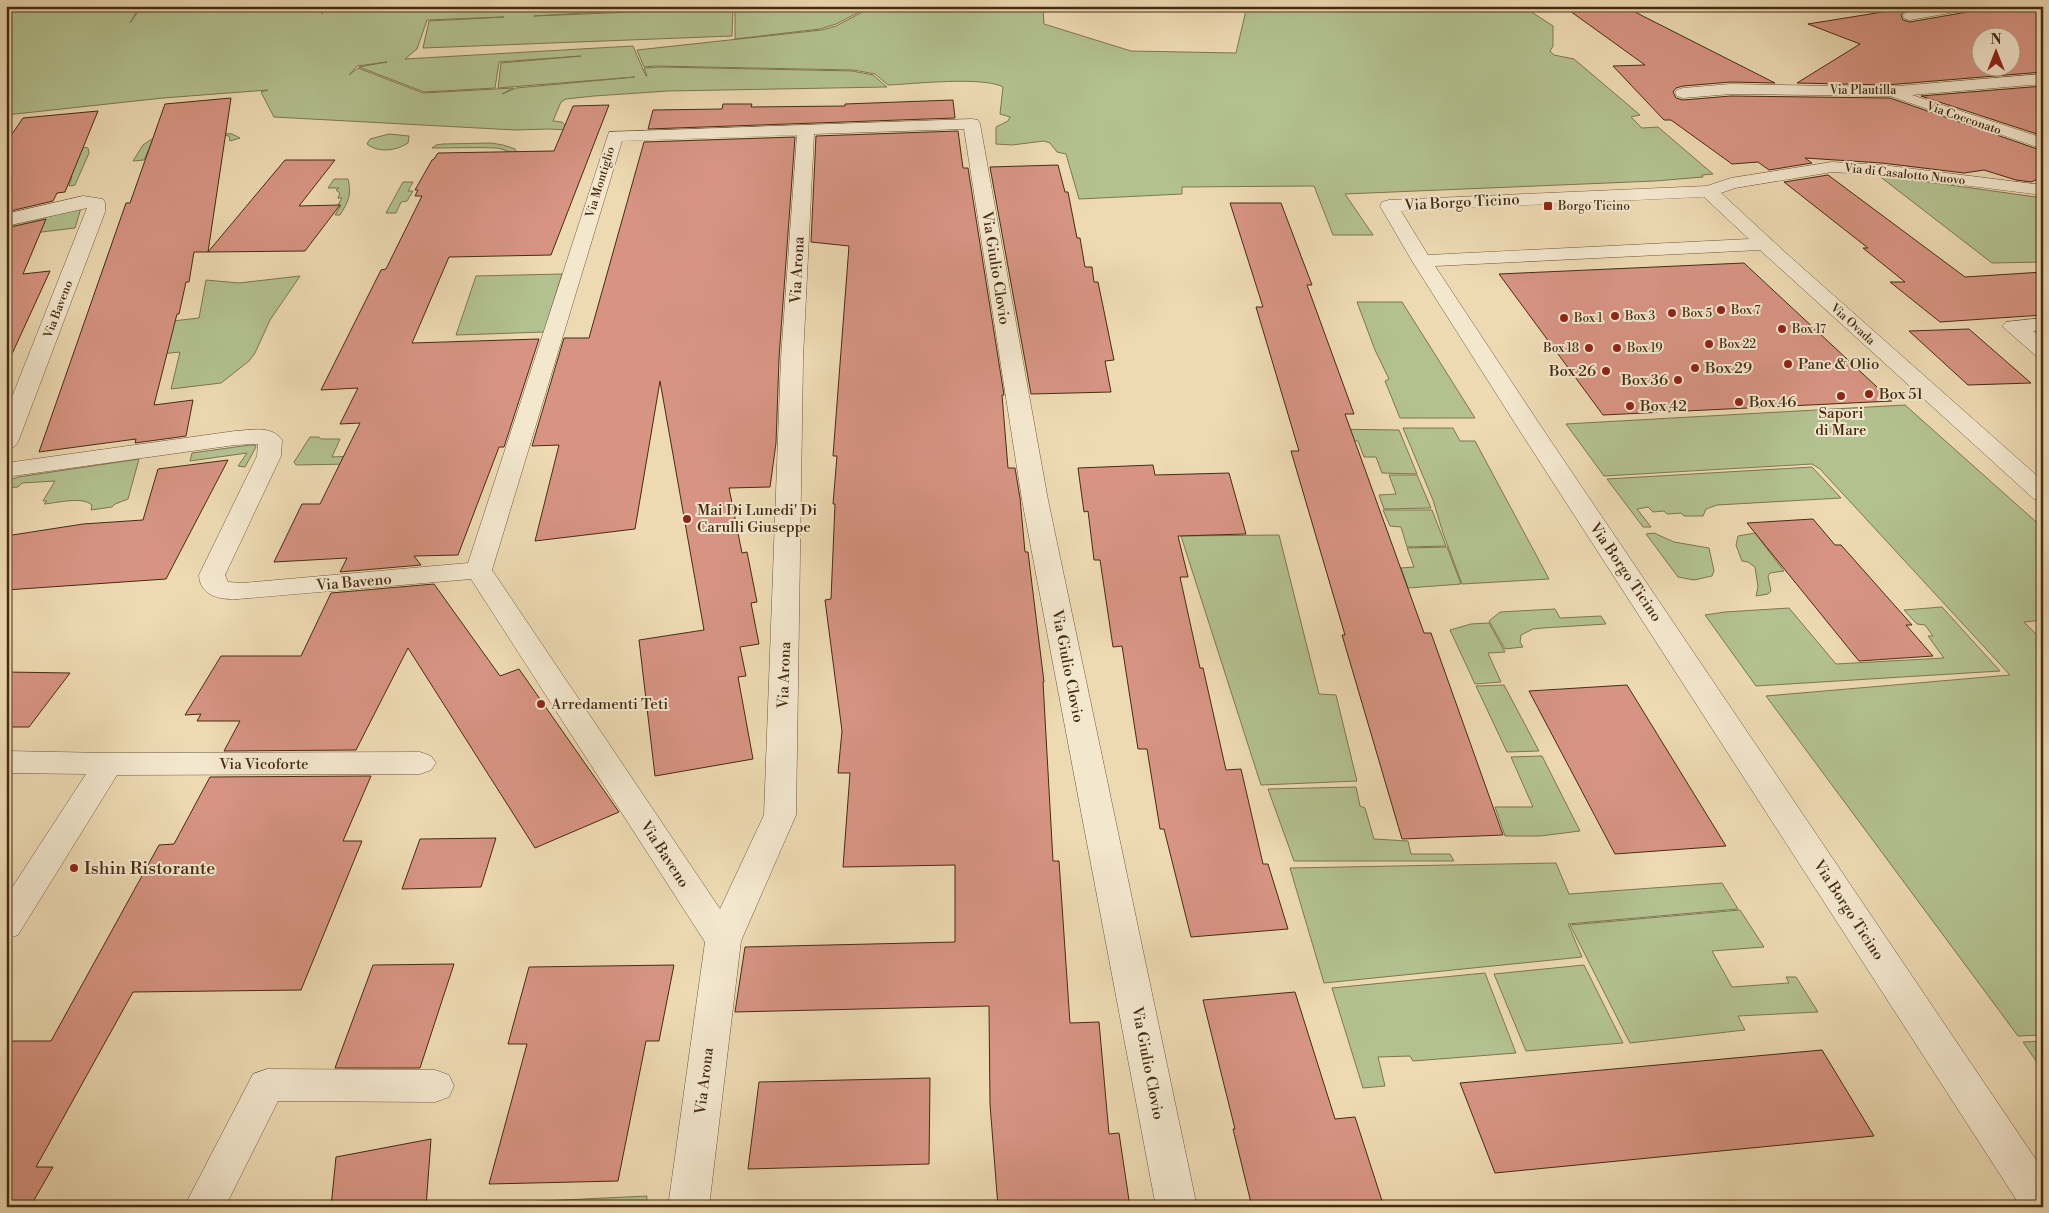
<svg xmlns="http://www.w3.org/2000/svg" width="2049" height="1213" font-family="'Libre Bodoni',serif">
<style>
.green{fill:#b3c190;stroke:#7d7650;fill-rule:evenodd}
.building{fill:#d79483;stroke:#472b11;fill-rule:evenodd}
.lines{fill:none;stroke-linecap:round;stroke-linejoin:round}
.minor-casing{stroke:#70573a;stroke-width:1}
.minor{fill:#f3e7ce;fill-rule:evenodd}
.poi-dot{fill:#8f2418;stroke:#f3e7ce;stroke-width:2}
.labels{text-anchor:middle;stroke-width:4;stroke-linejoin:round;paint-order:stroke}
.far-street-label{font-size:12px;fill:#472b11;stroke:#f3e7ce}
.far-poi-label{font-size:12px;fill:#472b11;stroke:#f3e7ce;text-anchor:start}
.street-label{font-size:15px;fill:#472b11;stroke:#f3e7ce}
.poi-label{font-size:15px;fill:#472b11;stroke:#f3e7ce;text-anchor:start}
.near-poi-label{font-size:18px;fill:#472b11;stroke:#f3e7ce;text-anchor:start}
</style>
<rect width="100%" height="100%" fill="#eddab3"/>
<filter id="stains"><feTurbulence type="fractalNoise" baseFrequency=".004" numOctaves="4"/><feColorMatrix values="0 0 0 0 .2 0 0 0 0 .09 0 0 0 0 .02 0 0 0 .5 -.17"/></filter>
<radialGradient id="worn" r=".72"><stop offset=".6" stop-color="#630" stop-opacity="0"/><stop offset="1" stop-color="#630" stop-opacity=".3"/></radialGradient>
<path class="green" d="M6 6H140L130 23 142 6H323L322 14 326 6H366L337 12 372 6H617L619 11 534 16 733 8 732 36 423 48 429 21 504 17 427 20 417 49 405 59 633 46 646 76H647L644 68 660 67 852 71 873 75 887 87 668 91 594 96 566 99 561 102 553 121 562 122 565 125 593 124 590 131 549 129 515 130 274 117 261 92 268 90 163 98 6 115ZM581 56 501 63 498 88 635 77 516 88 502 94 513 88 423 93 358 68 349 75 357 66 387 62 359 67 424 92 495 88 499 62Z
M632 6H871L836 24 820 29 735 39V7L633 10Z
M874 6H1036L1043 8 1044 24 1131 51 1236 53 1247 6H1522L1553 26V46L1550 51 1554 55 1574 59 1640 115 1631 117 1642 128 1658 127 1713 174 1702 175 1703 177 1655 181 1345 194 1373 235H1333L1314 186 1182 187V194L1079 199 1066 154 1057 152 1050 143 1044 141 1012 145 996 144V127L1008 121 1010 117 1000 114 1003 87C983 76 913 84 888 85L875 74 854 70 655 66 644 67 637 50 822 30 836 26Z
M217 133 232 134 240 138 230 141 229 136 223 135 154 142 151 144 144 160 133 161 143 145 152 139Z
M389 134 409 136 408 143C396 151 378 153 367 144L370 139Z
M491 143 503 145 515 149 517 153C509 153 504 149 497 148 476 147 454 148 432 148L436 145 443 144Z
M83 147 88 148 89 153 75 185 69 186 72 176 65 177Z
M1878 175 2043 198V262L1992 263Z
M334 179H348C352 195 348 202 340 215H335L341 205H338L342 198H338L340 193 336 190 339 188H328Z
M403 182H413L408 191H413L407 201 401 202 396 213H386Z
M81 208 75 228 33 233H6V225Z
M562 274 544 332 456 335 476 276Z
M300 276 270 320 255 353 249 361 221 383 171 389 180 352 141 356 155 323 199 318 206 280 239 283Z
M1357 302H1402L1475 418H1400L1385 381 1389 379 1375 350Z
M1905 405 2043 528V620L2024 622 2043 641V1035L2018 1036 1766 696 2010 675 1820 469 1812 464 1604 476 1566 424Z
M1403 428H1453L1460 441H1475L1549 579 1462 584 1443 533 1433 500Z
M1326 429 1399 430 1417 474 1382 473 1376 457H1364L1358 441 1329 439Z
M310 437H319L321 439H340L332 457 374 455 349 464 296 465 294 462Z
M250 445H255L256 447 245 467 238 466 247 453 190 461 192 453Z
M139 459 128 499 115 504 112 507 91 510 92 505C82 496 57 503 44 504L47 501H43L55 481 22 483 18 487 6 488 10 480 18 477Z
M1812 467 1841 498 1717 505 1706 509 1703 516H1684L1681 513 1667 514 1664 511 1653 512 1648 507 1637 509 1651 527H1643L1607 479Z
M1389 475H1417L1431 508 1384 509 1379 495 1396 494Z
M1383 510H1432L1446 546 1407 547 1401 527 1390 526Z
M1654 533 1674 542 1709 548 1714 571 1712 576 1694 580 1678 577 1646 534Z
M1755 533 1784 571 1770 573 1768 576 1771 591 1768 594 1756 596 1758 587 1755 567 1748 562 1742 561 1736 545 1738 536Z
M1279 535 1319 694 1336 695 1357 781 1261 785 1181 536Z
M1447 547 1461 584 1408 588 1401 568 1414 567 1407 548Z
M1942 607 2000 671 1756 686 1705 615 1725 612 1789 608 1836 664 1944 658 1928 636H1933L1925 625 1917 624 1904 610Z
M1555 609 1560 618 1601 616 1606 624 1543 628 1533 629 1521 635 1520 642 1523 647 1505 649 1489 621 1500 612Z
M1489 623 1505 652 1488 653 1501 682 1475 684 1450 630 1471 624Z
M1504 685 1539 751 1507 752 1476 686Z
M1542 756 1580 831 1540 836H1505L1495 807H1533L1511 757Z
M1356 787 1360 806 1365 808 1374 839 1408 841 1411 854H1450L1454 861H1294L1268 789Z
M1556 863 1569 894 1722 883 1738 909 1568 924 1582 957 1324 983 1290 868Z
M1740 910 1764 947 1712 951 1732 987 1789 983 1786 977H1796L1818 1012 1738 1016 1745 1030 1630 1043 1570 925Z
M1584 965 1623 1043 1526 1051 1494 974Z
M1485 973 1516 1053 1413 1061 1410 1056 1378 1057 1385 1086 1363 1088 1332 988Z
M2043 1041V1071L2023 1042Z
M647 1196 646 1207H479V1204Z"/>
<path class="building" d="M1920 6H1930L1905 11 1901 15 1903 20 1910 22 1967 12 1976 6H2043V72L1886 85 1797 83 1860 44 1808 24ZM1982 38H2012V68H1982Z
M1627 8 1775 83 1731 82 1683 86 1676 88 1673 92 1676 98 1683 100 1731 96 1890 98 2043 151V177L2031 182 2016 180 1984 170 1964 173 1882 163 1805 158 1812 163 1769 170 1758 162 1732 164 1671 120H1664L1613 66 1645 65 1570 11Z
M2043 86V136L1921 96Z
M231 98 208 252H194L189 282H186L179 314H177L154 405 193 400 186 436 135 443 136 439 39 452 126 203H130L165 104Z
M953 100 955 118 648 129 653 110 722 109 723 104H752L751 107 845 106V104Z
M609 105 551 255 449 257 412 343 539 339 504 447H499L458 555 414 556 421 565 340 572 347 558 274 562 302 504H320L360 423 340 424 358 388 321 390 381 270 386 269 422 196H415L418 190H415L432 160 434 159 438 153 554 151 573 106Z
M98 111 65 192 57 193 53 201 6 212V143L23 118Z
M958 131 963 168H968L1004 395H1002L1008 468H1015L1020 498 1025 552H1028L1044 682H1043L1053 861H1059L1070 1023 1099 1022 1109 1134 1119 1133 1130 1207H998L990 1104 989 1006 735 1012 745 947 955 942V865L843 867 850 773H838L842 731 825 600 831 599 835 504H833L837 456H833L849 246 811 242 816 136Z
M795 137 779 358 776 443 770 487 729 488 742 553 747 552 757 602 751 603 759 644 740 647 746 676 738 677 753 759 655 776 639 640 704 630 660 381 635 529 535 541 559 445 532 446 564 338H589L644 142Z
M285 160H335L299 206 340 205 305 251 208 252Z
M1058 165 1065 192H1068L1077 238H1080L1085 267H1092L1094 282H1098L1114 360 1105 361 1111 392 1031 394 990 167Z
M1828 175 1965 277 2043 272V315L1940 322 1890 282H1905L1863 248H1868L1784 182Z
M1230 203H1281L1312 285H1307L1354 414H1345L1424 633H1431L1503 835 1402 839 1342 635H1345L1291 451H1299L1256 307H1263Z
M46 219 23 274 50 271 6 367V228Z
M1744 263 1892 401 1603 415 1499 274Z
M1969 329 2031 383 1968 385 1909 331Z
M228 460 166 579 6 590V536L83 524 143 520 158 469Z
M1153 465 1155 475 1229 473 1246 534 1178 536 1188 577H1180L1200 668H1203L1226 770 1241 769 1263 864H1268L1288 929 1191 937 1164 829H1160L1147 749H1138L1122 646 1113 647 1100 560H1094L1088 511 1084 512 1078 468Z
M1813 519 1835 545H1841L1912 625H1906L1933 656 1859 661 1747 523Z
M434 584 500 676 519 669 619 812 535 848 408 648 356 750 224 751 240 721H197L201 714 185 715 221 656H301L331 593Z
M6 672 70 673 29 727H6Z
M1627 685 1726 846 1615 854 1529 691Z
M371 776 343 841H362L301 990 133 992 36 1167H53L30 1207H6V1052L13 1041H51L159 845 174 844 210 777Z
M496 838 481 887 402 889 420 839Z
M454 964 420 1068H335L373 965Z
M674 965 659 1041H646L618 1181 489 1184 527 1044H508L529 967Z
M1295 992 1335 1119 1355 1117 1384 1207H1252L1233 1129H1235L1203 1000Z
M1822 1050 1874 1136 1495 1173 1460 1083Z
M930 1078 929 1164 748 1169 759 1082Z
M431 1139 426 1207H331L336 1157Z"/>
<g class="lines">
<g class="minor-casing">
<path id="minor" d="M1529 6H1544L1537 10 1531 9Z
M1941 6H1974L1967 10 1910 20 1905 19 1903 16 1905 13Z
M2043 74V84L1912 95 2043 138V149L1890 96 1731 94 1683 98 1677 96 1675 93 1677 90 1683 88 1731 84 1886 87Z
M972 119 978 120 980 124 1048 500 1197 1207H1156L1022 500 964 129 814 134 803 358 796 815 741 941 709 1207H668L705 942 471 579 238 599C220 600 200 596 199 575L257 456 258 444 235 445 6 477V463L235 431C251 430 272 425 282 440L281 456 225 575 228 582 243 583 468 563 609 132ZM797 135 781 358 764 815 720 909 492 570 622 141Z
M1832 162 1882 165 2043 185V195L1882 175 1832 172 1735 188 1721 193 1787 254 2043 481V501L2034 499 1760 250 1435 266 1542 428 2043 1170V1207H2021L1518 428 1412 261 1380 206 1382 202 1389 200 1707 186 1731 178ZM1704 197 1749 239 1428 255 1401 211Z
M83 196 103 199 105 203V212L18 442 14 447 6 449V412L87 208 6 226V214Z
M2043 318V330L2033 331 2043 339V356L2035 355 2002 326 2006 322Z
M6 751 108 753 420 752 431 756 436 763 431 770 420 774 117 775 18 935 6 939V897L86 774 6 773Z
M267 1069 435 1070 449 1075 454 1086 449 1097 435 1102 278 1101 225 1207H184L253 1074Z"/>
</g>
<use href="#minor" class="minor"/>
</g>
<g class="poi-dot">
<rect x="1543" y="201" width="10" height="10" rx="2.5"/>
<circle cx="1721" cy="310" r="5"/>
<circle cx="1672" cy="313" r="5"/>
<circle cx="1615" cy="316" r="5"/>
<circle cx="1564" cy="318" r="5"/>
<circle cx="1782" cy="329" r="5"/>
<circle cx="1709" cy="344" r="5"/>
<circle cx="1589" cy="348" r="5"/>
<circle cx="1617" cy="348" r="5"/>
<circle cx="1788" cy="364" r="5"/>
<circle cx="1695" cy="368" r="5"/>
<circle cx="1606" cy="371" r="5"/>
<circle cx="1678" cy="380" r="5"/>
<circle cx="1869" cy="394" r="5"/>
<circle cx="1841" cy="396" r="5"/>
<circle cx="1739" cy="402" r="5"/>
<circle cx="1630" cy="406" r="5"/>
<circle cx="687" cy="519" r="5"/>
<circle cx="541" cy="704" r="5"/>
<circle cx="74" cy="868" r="5"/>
</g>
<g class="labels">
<g class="far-street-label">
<text x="1863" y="94">Via Plautilla</text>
<text transform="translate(1964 118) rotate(19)" y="4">Via Cocconato</text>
<text transform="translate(1905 174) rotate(6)" y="4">Via di Casalotto Nuovo</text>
<text transform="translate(600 182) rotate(-73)" y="4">Via Montiglio</text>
<text transform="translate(58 309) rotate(-69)" y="4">Via Baveno</text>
<text transform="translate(1853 324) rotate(42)" y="4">Via Ovada</text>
</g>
<g class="far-poi-label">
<text x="1558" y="210">Borgo Ticino</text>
<text x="1731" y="314">Box 7</text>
<text x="1682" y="317">Box 5</text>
<text x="1625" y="320">Box 3</text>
<text x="1574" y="322">Box 1</text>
<text x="1792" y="333">Box 17</text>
<text x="1719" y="348">Box 22</text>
<text x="1579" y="352" text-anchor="end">Box 18</text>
<text x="1627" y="352">Box 19</text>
</g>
<g class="street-label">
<text transform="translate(1462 202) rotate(-3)" y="5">Via Borgo Ticino</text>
<text transform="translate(996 268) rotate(81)" y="5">Via Giulio Clovio</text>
<text transform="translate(797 270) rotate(-87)" y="5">Via Arona</text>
<text transform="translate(1626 572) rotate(56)" y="5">Via Borgo Ticino</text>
<text transform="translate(354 582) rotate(-5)" y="5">Via Baveno</text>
<text transform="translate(1068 666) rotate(79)" y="5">Via Giulio Clovio</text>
<text transform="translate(784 675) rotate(-88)" y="5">Via Arona</text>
<text x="264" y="769">Via Vicoforte</text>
<text transform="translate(665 854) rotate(57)" y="5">Via Baveno</text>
<text transform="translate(1849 910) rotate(57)" y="5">Via Borgo Ticino</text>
<text transform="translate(1148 1063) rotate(79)" y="5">Via Giulio Clovio</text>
<text transform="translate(704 1081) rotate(-83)" y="5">Via Arona</text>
</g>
<g class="poi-label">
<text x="1798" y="369">Pane &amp; Olio</text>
<text x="1705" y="373">Box 29</text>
<text x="1596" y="376" text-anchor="end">Box 26</text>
<text x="1668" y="385" text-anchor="end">Box 36</text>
<text x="1879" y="399">Box 51</text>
<text x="1749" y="407">Box 46</text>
<text x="1640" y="411">Box 42</text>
<text x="1841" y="418" text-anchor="middle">Sapori<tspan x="1841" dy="17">di Mare</tspan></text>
<text x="697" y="515">Mai Di Lunedi' Di<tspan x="697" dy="17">Carulli Giuseppe</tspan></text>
<text x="551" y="709">Arredamenti Teti</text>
</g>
<g class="near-poi-label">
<text x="84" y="874">Ishin Ristorante</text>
</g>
</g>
<rect width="2049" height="1213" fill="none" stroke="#eddab3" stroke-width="25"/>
<rect x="8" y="8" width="2034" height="1198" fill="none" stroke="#472b11" stroke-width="2.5"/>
<rect x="12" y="12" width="2024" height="1188" fill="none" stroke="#472b11"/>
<g transform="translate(1996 52)"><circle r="24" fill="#f3e7ce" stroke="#ae9c82"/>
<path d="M0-4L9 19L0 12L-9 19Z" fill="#8f2418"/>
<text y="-8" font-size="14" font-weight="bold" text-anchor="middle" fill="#472b11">N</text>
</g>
<rect width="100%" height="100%" filter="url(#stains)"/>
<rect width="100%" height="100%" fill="url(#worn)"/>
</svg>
